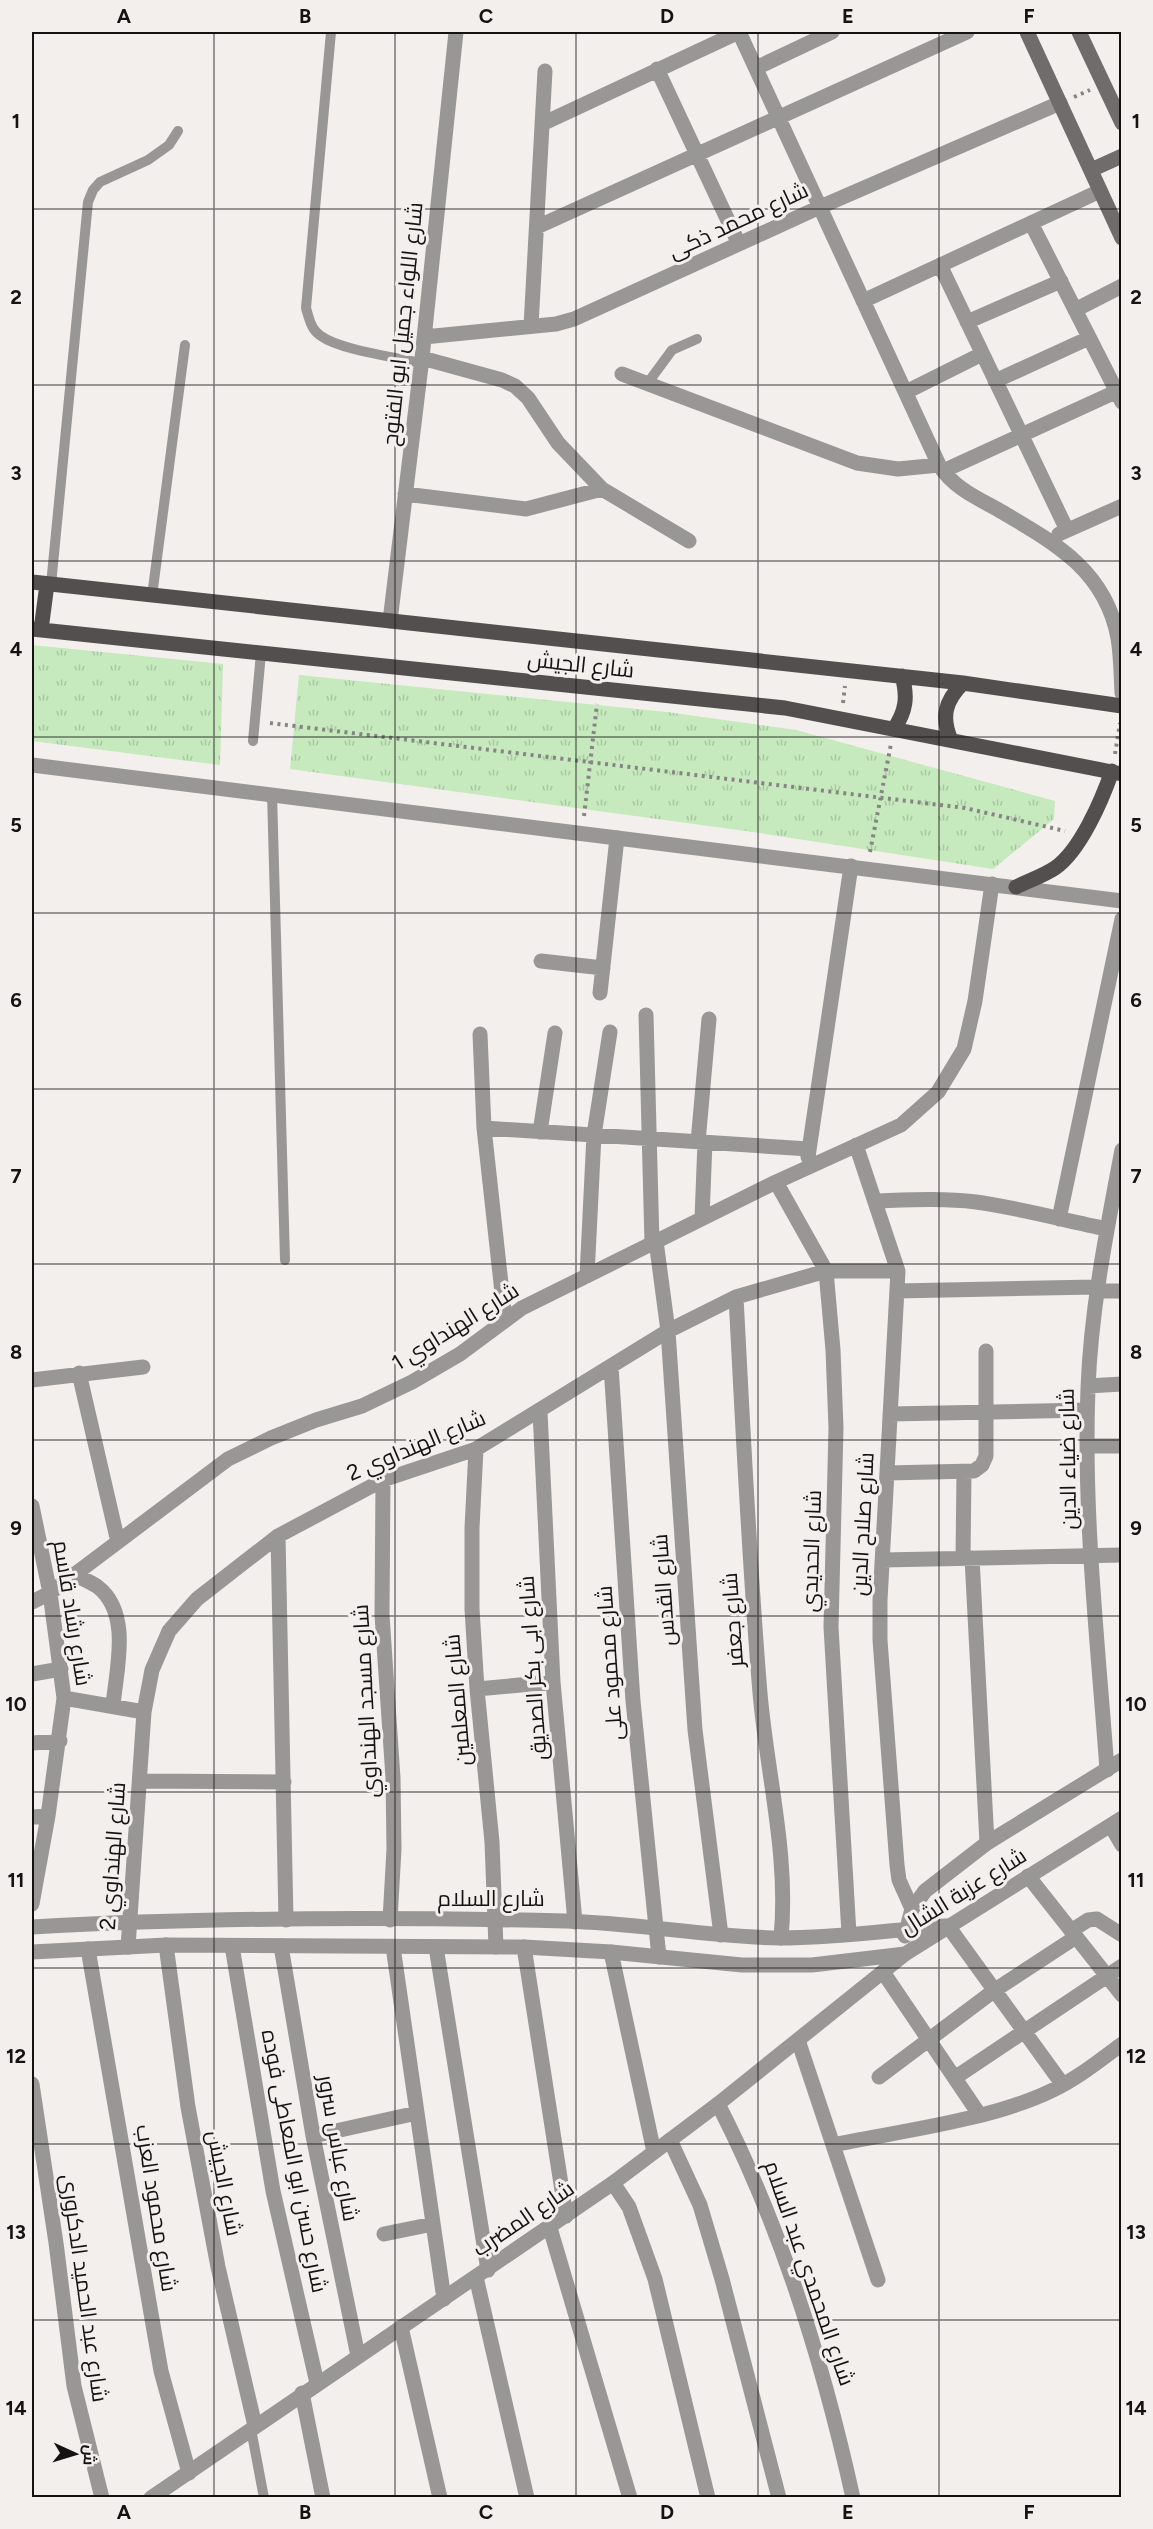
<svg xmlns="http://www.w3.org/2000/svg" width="1153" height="2529" font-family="Figtree,Cairo,sans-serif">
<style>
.park{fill:url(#park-tufts)}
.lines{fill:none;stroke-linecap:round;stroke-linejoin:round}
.path{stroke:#878583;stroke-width:4;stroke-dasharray:3 4.5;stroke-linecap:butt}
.service{stroke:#999796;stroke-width:10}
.minor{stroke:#999796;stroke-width:15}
.tertiary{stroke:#999796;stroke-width:15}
.secondary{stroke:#6f6c6b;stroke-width:15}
.primary{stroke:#524f4e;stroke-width:15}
.grid{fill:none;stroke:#141312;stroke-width:1.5;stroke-opacity:0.55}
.labels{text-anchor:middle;stroke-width:6;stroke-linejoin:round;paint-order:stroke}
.street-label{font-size:22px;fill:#141312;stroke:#f3efec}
.neatline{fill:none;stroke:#141312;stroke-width:2}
.grid-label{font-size:20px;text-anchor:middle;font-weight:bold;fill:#141312}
</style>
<defs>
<pattern id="park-tufts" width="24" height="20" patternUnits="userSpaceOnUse" patternTransform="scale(1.5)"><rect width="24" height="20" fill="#c6e9bd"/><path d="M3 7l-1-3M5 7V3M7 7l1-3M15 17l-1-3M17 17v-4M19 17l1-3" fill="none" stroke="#a9c7a1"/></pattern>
</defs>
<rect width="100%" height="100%" fill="#f3efec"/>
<path class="park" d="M32 645 223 664 220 765 32 741Z
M299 675 667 712 796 730 1055 801 1054 819 993 869 753 832 290 769Z"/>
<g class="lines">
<path class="path" d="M1074 97 1090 90
M843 703 845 686
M270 723 965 808 1065 831
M1115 754 1120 723
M584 816 597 704
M870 852 891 744"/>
<path class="service" d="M331 32 306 308C309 318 311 330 321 336 340 350 396 357 421 363
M647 384 672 350 697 339
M51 585 88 202 93 190 100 182 148 160 169 145 178 131
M152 596 185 345
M253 741 261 653
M272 794 285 1260
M251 2429 264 2498"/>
<path class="minor" d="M739 32 939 465C953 487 975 497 997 509 1053 542 1105 569 1118 638 1121 656 1121 675 1122 693
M756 68 832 32
M657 69 739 244
M542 124 739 32
M1031 223 1122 402
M537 227 967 32
M940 265 1067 530
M863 301 1100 191
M1075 310 1122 286
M967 322 1061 281
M531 326 545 71
M424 337 556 324 574 319 820 207 1060 103
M422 358 502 380 515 386 528 398 558 443 602 489
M622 374 857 463 898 469 939 465
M995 381 1089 338
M906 392 982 354
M943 471 1122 389
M405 494 526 509 602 489 689 541
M1059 534 1122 506
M390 621 422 358 456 32
M541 961 603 968
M600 993 617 838
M646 1015 652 1243
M480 1034 484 1128 505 1320
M484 1128 809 1149
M540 1132 555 1033
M698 1142 709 1019
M856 1145 898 1271 880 1600V1640L897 1865 899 1880 912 1909
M808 1157 851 866
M776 1182 826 1271 833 1350 836 1428 831 1627 849 1934
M875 1201C908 1200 942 1198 976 1202 1020 1208 1063 1220 1107 1229
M702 1218 705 1142
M1059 1219 1122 919
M656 1241 668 1331 695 1730 721 1935
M587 1276 594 1135 610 1032
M897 1291 1096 1287
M1096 1291H1122
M736 1297C743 1429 749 1561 760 1693 767 1775 789 1855 781 1938
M611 1366 633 1701 659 1957
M79 1373 118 1542
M32 1380 143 1367
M1088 1386 1122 1384
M540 1412 553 1682 575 1922
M890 1414 1087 1410
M1087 1446H1122
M476 1449 472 1528V1609L477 1689 492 1842 496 1947
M887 1473 974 1471 982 1465 986 1456V1351
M383 1480 382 1615 393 1778 394 1849 390 1920
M32 1506 50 1593 64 1698 48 1816 32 1904
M278 1536 286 1920
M963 1558 964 1472
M972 1558 987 1843
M883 1560 1122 1555
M73 1574C81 1578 91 1582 98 1587 132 1614 116 1670 113 1706
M32 1602 50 1593 228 1459 271 1438 316 1420 362 1406 412 1382 460 1354 522 1308 776 1182 901 1125 938 1092 964 1049 975 1001 992 884
M32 1674 61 1669
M477 1689 553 1682
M64 1698 144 1712
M32 1743 60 1741
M1107 1770C1098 1643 1083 1515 1088 1388 1091 1308 1107 1229 1122 1150
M140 1781 284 1782
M32 1817 48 1816
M1111 1826 1122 1845
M1028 1876 1122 1995
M948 1926 1063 2085
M1071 1931 1088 1920 1097 1919 1122 1935
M166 1945 188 2107 218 2267 255 2426
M232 1946 273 2191 317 2383
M281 1946 313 2136 358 2356
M128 1947 144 1712 152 1670 169 1631 197 1599 278 1536 383 1480 476 1449 668 1331 736 1297 826 1271H898
M393 1947 444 2299
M436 1947 488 2270
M524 1947 566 2216
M88 1949 161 2371 189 2473
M611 1952 654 2152
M883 1972 979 2114
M798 2040 878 2280
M879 2077 995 1990 1076 1937
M956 2077 1122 1966
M32 2084 56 2243 74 2386 102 2498
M718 2104C782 2228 823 2362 853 2498
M313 2136 417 2113
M670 2140 700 2205 722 2279 779 2498
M833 2145C900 2131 992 2120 1053 2090 1078 2078 1099 2061 1122 2044
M613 2183 629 2207 655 2279 708 2498
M550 2228 630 2498
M384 2234 433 2224
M476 2277 527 2498
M401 2327 440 2498
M302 2393 323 2498"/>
<path class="tertiary" d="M32 765 1122 901
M32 1927C209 1917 388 1917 565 1921 637 1923 708 1937 780 1938 835 1938 891 1930 945 1926
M905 1936 912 1909 925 1891 987 1843 1122 1760
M32 1952 166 1945 524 1947 611 1952 742 1965H812L905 1954
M151 2498 613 2183 718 2104 905 1954 1122 1818"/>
<path class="secondary" d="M1027 32 1122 238
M1079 32 1122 123
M1091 170 1122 156"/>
<path class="primary" d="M32 582 963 683 1122 706
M32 629 785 708 1122 774
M41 630 47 584
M894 729C906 711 908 697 902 676
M951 740C941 717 945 701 963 683
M1016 887C1028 881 1043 876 1055 868 1080 851 1102 800 1112 771"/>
</g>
<path class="grid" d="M214 32V2498M395 32V2498M576 32V2498M758 32V2498M939 32V2498M32 209H1122M32 385H1122M32 561H1122M32 737H1122M32 913H1122M32 1089H1122M32 1264H1122M32 1440H1122M32 1616H1122M32 1792H1122M32 1968H1122M32 2144H1122M32 2320H1122"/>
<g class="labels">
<g class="street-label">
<text transform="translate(738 220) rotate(-25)" y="8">شارع محمد ذكى</text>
<text transform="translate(402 324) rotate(-84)" y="8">شارع اللواء جميل ابو الفتوح</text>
<text transform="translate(581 664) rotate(6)" y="8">شارع الجيش</text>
<text transform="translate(455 1326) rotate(-32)" y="8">شارع الهنداوي 1</text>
<text transform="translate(416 1445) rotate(-23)" y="8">شارع الهنداوي 2</text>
<text transform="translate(1067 1459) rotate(-91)" y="8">شارع ضياء الدين</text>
<text transform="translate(862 1524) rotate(-87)" y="8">شارع صلاح الدين</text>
<text transform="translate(811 1551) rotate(-88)" y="8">شارع الحديدي</text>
<text transform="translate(663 1590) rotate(-94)" y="8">شارع القدس</text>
<text transform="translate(73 1613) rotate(81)" y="8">شارع رشاد قاسم</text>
<text transform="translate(732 1620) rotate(-94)" y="8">شارع جعفر</text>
<text transform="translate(609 1663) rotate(-94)" y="8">شارع محمود على</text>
<text transform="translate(532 1668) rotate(-94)" y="8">شارع ابى بكر الصديق</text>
<text transform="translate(457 1700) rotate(-95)" y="8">شارع المعلمين</text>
<text transform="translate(365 1701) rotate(-93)" y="8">شارع مسجد الهنداوي</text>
<text transform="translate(112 1856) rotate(-86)" y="8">شارع الهنداوي 2</text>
<text transform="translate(963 1891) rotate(-32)" y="8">شارع عزبة الشال</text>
<text x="491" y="1906">شارع السلام</text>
<text transform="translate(339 2148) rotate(80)" y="8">شارع عباس سرور</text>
<text transform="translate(295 2161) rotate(79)" y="8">شارع حسن ابو المعاطى فوده</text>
<text transform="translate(225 2183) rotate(79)" y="8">شارع الجيش</text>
<text transform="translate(157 2208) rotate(81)" y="8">شارع محمود العزب</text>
<text transform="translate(523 2218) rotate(-34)" y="8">شارع المضرب</text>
<text transform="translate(810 2273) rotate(71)" y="8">شارع المحمدي عبد السلام</text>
<text transform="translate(85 2288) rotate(82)" y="8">شارع عبد الحميد الدكرورى</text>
</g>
</g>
<rect width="1153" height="2529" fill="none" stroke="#f3efec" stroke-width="66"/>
<g transform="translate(75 2454) rotate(94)" stroke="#f3efec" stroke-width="4.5" paint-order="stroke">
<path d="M0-4.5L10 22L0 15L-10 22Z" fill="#141312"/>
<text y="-9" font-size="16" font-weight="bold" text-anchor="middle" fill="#141312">ش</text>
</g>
<rect x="33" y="33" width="1087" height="2463" class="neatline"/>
<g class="grid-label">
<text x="124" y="23">A</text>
<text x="305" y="23">B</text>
<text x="486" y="23">C</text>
<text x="667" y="23">D</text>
<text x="848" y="23">E</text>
<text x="1029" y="23">F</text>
<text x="16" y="128">1</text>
<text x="1136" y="128">1</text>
<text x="16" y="304">2</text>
<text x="1136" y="304">2</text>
<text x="16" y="480">3</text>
<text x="1136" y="480">3</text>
<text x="16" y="656">4</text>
<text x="1136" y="656">4</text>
<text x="16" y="832">5</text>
<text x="1136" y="832">5</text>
<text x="16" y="1007">6</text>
<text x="1136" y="1007">6</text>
<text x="16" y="1183">7</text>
<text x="1136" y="1183">7</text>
<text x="16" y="1359">8</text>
<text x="1136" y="1359">8</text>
<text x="16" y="1535">9</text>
<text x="1136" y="1535">9</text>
<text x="16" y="1711">10</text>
<text x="1136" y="1711">10</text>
<text x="16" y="1887">11</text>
<text x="1136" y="1887">11</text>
<text x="16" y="2063">12</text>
<text x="1136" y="2063">12</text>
<text x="16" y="2239">13</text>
<text x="1136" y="2239">13</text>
<text x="16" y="2415">14</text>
<text x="1136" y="2415">14</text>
<text x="124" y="2519">A</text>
<text x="305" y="2519">B</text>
<text x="486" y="2519">C</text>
<text x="667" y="2519">D</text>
<text x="848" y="2519">E</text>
<text x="1029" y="2519">F</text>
</g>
</svg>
